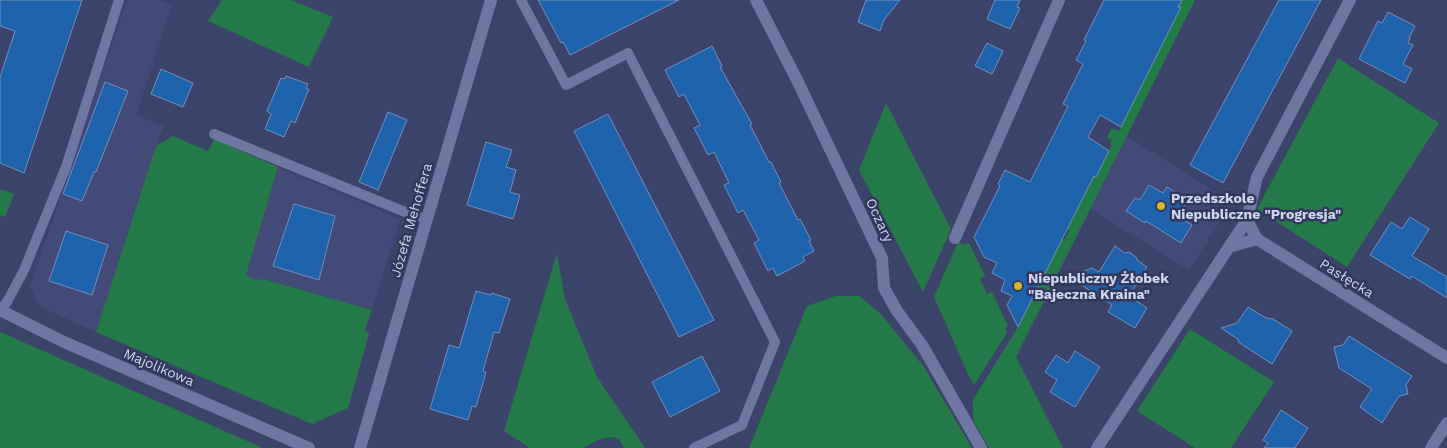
<svg xmlns="http://www.w3.org/2000/svg" width="1447" height="448" font-family="'Work Sans',sans-serif">
<style>
.built{fill:#424b78}
.green{fill:#247b49}
.building{fill:#2063ad;stroke:#7392b8}
.lines{fill:none;stroke-linecap:round;stroke-linejoin:round}
.lane{stroke:#6d77a1;stroke-width:10}
.street{stroke:#6d77a1;stroke-width:12}
.secondary{stroke:#6d77a1;stroke-width:12}
.poi-dot{fill:#d6b534;stroke:#30385e;stroke-width:2}
.labels{text-anchor:middle;stroke-width:5;stroke-linejoin:round;paint-order:stroke}
.poi-label{font-size:14px;font-weight:bold;fill:#d0d6ee;stroke:#30385e;text-anchor:start}
.street-label{font-size:14px;fill:#d0d6ee;stroke:#30385e}
</style>
<rect width="100%" height="100%" fill="#3a4369"/>
<path class="built" d="M127 0H159L172 6 136 115 163 126 96 332 40 307 30 287Z
M1127 136 1232 203 1189 270 1090 209Z
M278 167 400 219 372 310 263 279 256 280 246 275Z"/>
<path class="green" d="M222 0H291L333 17 309 67 208 21Z
M1176 0H1195L1016 357 1063 448H989L973 420V400L1018 327 1039 284 1042 285 1046 276 1044 275 1058 237 1064 240 1069 231 1067 229 1094 176 1096 177 1112 145 1110 144 1112 140 1107 138 1112 128 1119 131 1180 7H1178L1180 3Z
M1338 58 1439 123 1347 267 1257 209Z
M886 103 951 229 923 292 859 170Z
M173 136 208 151 214 139 278 167 246 275 256 280 263 279 372 310 365 330 369 334 348 408 312 424 96 332 156 146Z
M0 189 14 194 5 217 0 215Z
M958 242 964 245 969 243 985 276 980 279 987 294 992 292 1008 326 1005 328 1007 333 974 385 967 372 934 297Z
M557 253 565 299 597 377 645 448H624L620 440 614 437 600 439 583 448H530L504 431Z
M836 296H859L880 313 924 367 972 448H749L807 306Z
M1190 329 1274 382 1231 448H1195L1137 411Z
M0 332 32 346 263 448H0Z"/>
<path class="building" d="M0 0H82L24 173 0 163V77L15 31 0 26Z
M538 0H679L570 55 563 42 561 43Z
M866 0H900L884 20 880 31 858 22Z
M995 0H1020L1017 7 1020 8 1010 29 987 19Z
M1104 0H1182L1178 7H1181L1121 127 1100 115 1088 137 1109 151 1096 177 1094 176 1018 327 1007 305 1012 296 1001 291 1005 280 992 273 997 263 984 257 974 237 1000 186 998 184 1005 170 1030 182 1068 106 1063 104 1083 64 1076 60 1086 41 1084 40Z
M1279 0H1321L1223 183 1190 165Z
M1388 12 1415 26 1409 38H1410L1408 43 1413 45 1403 64 1412 69 1405 83 1359 59 1378 21 1382 23Z
M987 43 1003 51 992 74 975 66Z
M712 46 722 66 720 67 752 124 750 125 769 162H771L781 182 779 183 798 220 800 219 811 240 809 241 814 251 803 257 805 261 777 276 773 268 768 271 754 243 759 240 743 210 738 213 724 185 729 183 714 152 708 155 694 128 700 125 684 94 679 97 665 70Z
M161 69 193 83 183 107 151 94Z
M286 76 308 84 306 89H309L295 123 291 121 284 137 265 129 271 114 267 111 281 78 285 79Z
M105 82 128 91 96 172H94L82 201 63 194Z
M388 112 407 120 378 190 359 182Z
M608 114 714 320 679 337 574 131Z
M486 142 512 150 506 167 516 170 510 192 520 195 513 219 467 205Z
M1149 185 1163 193 1167 187 1188 200 1182 210 1188 214 1184 220 1192 225 1181 243 1146 221 1145 223 1126 211 1135 198 1140 200Z
M294 204 335 216 319 280 273 266Z
M1410 217 1429 229 1412 256 1447 277V298L1412 276 1410 279 1370 255 1391 222 1402 229Z
M66 231 108 245 92 295 49 281Z
M1115 246 1125 253 1129 252 1136 257 1137 260 1147 267 1129 296 1147 308 1135 328 1108 312 1112 305 1083 286 1080 277 1084 271 1092 268 1099 272Z
M476 291 491 295 492 293 510 299 499 333 494 332 483 371 486 372 481 390 476 407 472 406 468 420 430 409 449 345 459 348Z
M1248 307 1266 318 1273 319 1292 331 1272 364 1238 342 1239 340 1221 328 1237 323Z
M1349 336 1412 376 1406 385 1408 394 1399 396 1382 423 1360 407 1372 389 1339 368 1334 347 1343 345Z
M1075 351 1100 367 1075 407 1050 392 1057 380 1045 372 1056 355 1068 363Z
M702 356 720 391 670 417 652 382Z
M1281 410 1308 428 1295 448H1264L1268 443 1263 440Z"/>
<g class="lines">
<path class="lane" d="M521 0 566 85 628 53 775 342 742 425 694 448
M214 134 415 216 426 219
M0 310 7 302 24 270 66 167 119 0"/>
<path class="street" d="M756 0 797 80 882 258 884 288 897 311 922 345 981 448
M955 238 1059 0
M1257 239 1247 220 1257 177 1350 0
M1229 247 1247 220
M0 310 64 342 309 448
M1097 448 1229 247 1257 239 1447 358
M1431 448 1447 423"/>
<path class="secondary" d="M360 448 491 0"/>
</g>
<g class="poi-dot">
<circle cx="1161" cy="206" r="5"/>
<circle cx="1018" cy="286" r="5"/>
</g>
<g class="labels">
<g class="poi-label">
<text x="1171" y="203">Przedszkole<tspan x="1171" dy="16">Niepubliczne "Progresja"</tspan></text>
<text x="1028" y="283">Niepubliczny Żłobek<tspan x="1028" dy="16">"Bajeczna Kraina"</tspan></text>
</g>
<g class="street-label">
<text transform="translate(411 220) rotate(-74)" y="5">Józefa Mehoffera</text>
<text transform="translate(880 220) rotate(65)" y="5">Oczary</text>
<text transform="translate(1347 278) rotate(32)" y="5">Pasłęcka</text>
<text transform="translate(159 367) rotate(23)" y="5">Majolikowa</text>
</g>
</g>
</svg>
